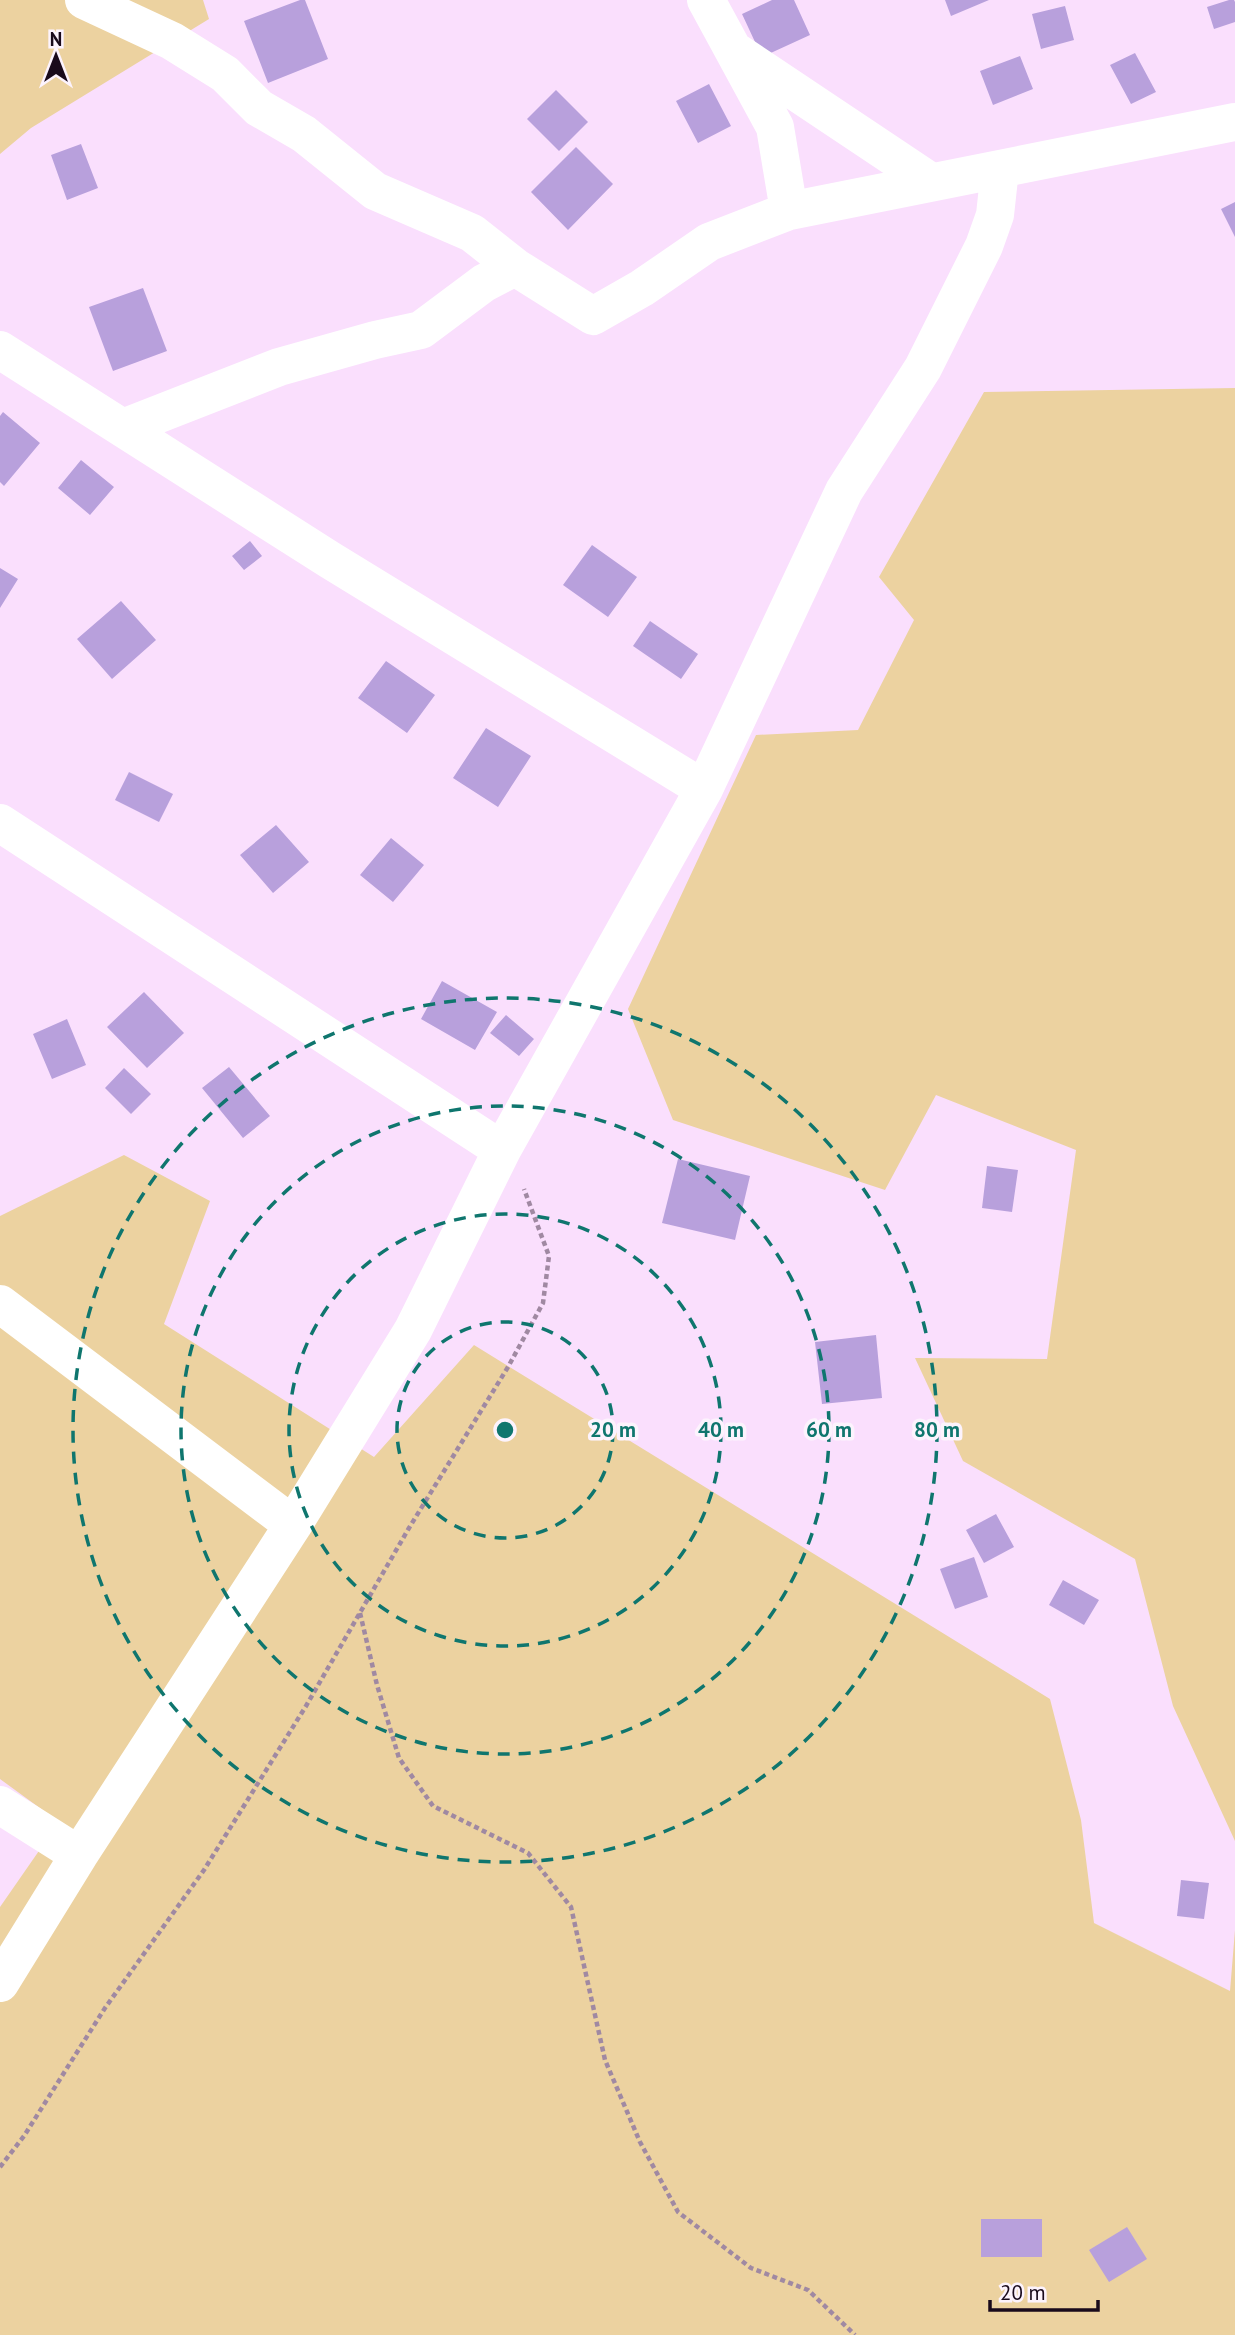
<svg xmlns="http://www.w3.org/2000/svg" width="1235" height="2335" font-family="'PT Sans',sans-serif">
<style>
.green{fill:#ecd2a0}
.building{fill:#b8a0dc}
.lines{fill:none;stroke-linecap:round;stroke-linejoin:round}
.path{stroke:#a089a2;stroke-width:4.5;stroke-dasharray:5 3.5;stroke-linecap:butt}
.minor{stroke:#fff;stroke-width:38}
.ring{fill:none;stroke:#0f766e;stroke-width:3.5;stroke-dasharray:12 9}
.centre{fill:#0f766e;stroke:#fcf3fd;stroke-width:3.5}
.ring-label{font-size:21px;text-anchor:middle;font-weight:bold;fill:#0f766e;stroke:#fcf3fd;stroke-width:7;stroke-linejoin:round;paint-order:stroke}
</style>
<rect width="100%" height="100%" fill="#fadffd"/>
<path class="green" d="M0 0H203L209 19 31 128 0 154Z
M1235 388V1841L1173 1706 1135 1559 963 1461 915 1358 1047 1359 1076 1150 936 1095 885 1190 673 1120 628 1009 756 735 858 730 914 620 879 577 984 392Z
M124 1155 210 1201 164 1324 374 1457 474 1345 1050 1699 1081 1820 1094 1923 1230 1991 1235 1930V2335H0V1907L59 1822 0 1779V1216Z"/>
<path class="building" d="M300 0H305L328 59 268 83 244 21Z
M772 0H794L810 35 762 57 742 14Z
M945 0H989L951 16Z
M1229 0H1234L1235 2V22L1214 29 1207 7Z
M1065 6 1074 40 1041 49 1032 14Z
M1135 53 1156 92 1131 104 1110 65Z
M1020 56 1033 89 993 105 980 71Z
M709 84 731 126 698 143 676 101Z
M556 90 588 122 559 151 527 119Z
M81 144 98 188 67 200 51 155Z
M576 147 613 184 568 230 531 192Z
M1235 202V237L1221 209Z
M143 288 167 351 113 371 89 307Z
M3 412 40 443 4 486 0 482V416Z
M81 460 114 487 90 515 58 488Z
M250 541 262 556 244 570 232 556Z
M592 545 637 577 608 617 563 585Z
M0 568 18 579 0 608Z
M121 601 156 640 112 679 77 639Z
M650 621 698 654 681 679 633 646Z
M386 661 435 695 407 733 358 698Z
M486 728 531 756 498 807 453 778Z
M129 772 173 794 159 822 115 800Z
M276 825 309 862 273 893 240 855Z
M391 838 424 865 393 902 360 875Z
M442 981 497 1012 475 1050 421 1019Z
M144 992 184 1033 147 1068 107 1027Z
M506 1015 534 1039 519 1056 490 1033Z
M67 1019 86 1065 52 1079 33 1034Z
M229 1067 270 1116 243 1138 202 1088Z
M124 1068 151 1094 131 1114 105 1088Z
M678 1159 750 1176 735 1240 662 1223Z
M987 1166 1018 1170 1012 1212 982 1208Z
M876 1335 882 1398 822 1404 815 1342Z
M996 1514 1014 1547 984 1563 966 1530Z
M974 1557 988 1597 955 1609 940 1569Z
M1063 1580 1099 1600 1084 1625 1049 1605Z
M1181 1880 1209 1883 1204 1919 1177 1916Z
M981 2219H1042V2257H981Z
M1127 2227 1147 2259 1109 2282 1089 2250Z"/>
<g class="lines">
<path class="path" d="M360 1613 377 1685 399 1758 433 1806 528 1853 571 1907 605 2060 640 2142 678 2212 751 2268 808 2290 855 2335
M0 2167 24 2136 105 2008 204 1870 306 1706 409 1528 508 1367 543 1303 549 1256 524 1189"/>
<path class="minor" d="M84 0 172 41 225 74 259 108 304 134 375 191 472 233 515 267 593 316 642 288 709 242 789 211 1235 122
M706 0 775 127 789 211
M735 51 931 182
M0 350 330 560 704 789
M123 428 279 367 375 340 421 330 484 283 515 267
M0 823 502 1150
M0 1304 293 1525
M0 1805 79 1855
M0 1983 79 1855 293 1525 413 1330 502 1150 704 789 844 491 923 368 984 246 995 215 1000 169"/>
</g>
<g class="ring">
<circle cx="505" cy="1430" r="108"/>
<circle cx="505" cy="1430" r="216"/>
<circle cx="505" cy="1430" r="324"/>
<circle cx="505" cy="1430" r="432"/>
</g>
<circle cx="505" cy="1430" r="10" class="centre"/>
<g class="ring-label">
<text x="613" y="1437">20 m</text>
<text x="721" y="1437">40 m</text>
<text x="829" y="1437">60 m</text>
<text x="937" y="1437">80 m</text>
</g>
<g transform="translate(56 56)" stroke="#fcf3fd" stroke-width="5" paint-order="stroke">
<path d="M0-5L12 26L0 18L-12 26Z" fill="#190a1b"/>
<text y="-10" font-size="19" font-weight="bold" text-anchor="middle" fill="#190a1b">N</text>
</g>
<path d="M990 2300v10h108v-10" fill="none" stroke="#190a1b" stroke-width="3.5"/>
<text x="1000" y="2300" font-size="21" fill="#190a1b" stroke="#fcf3fd" stroke-width="5" paint-order="stroke">20 m</text>
</svg>
